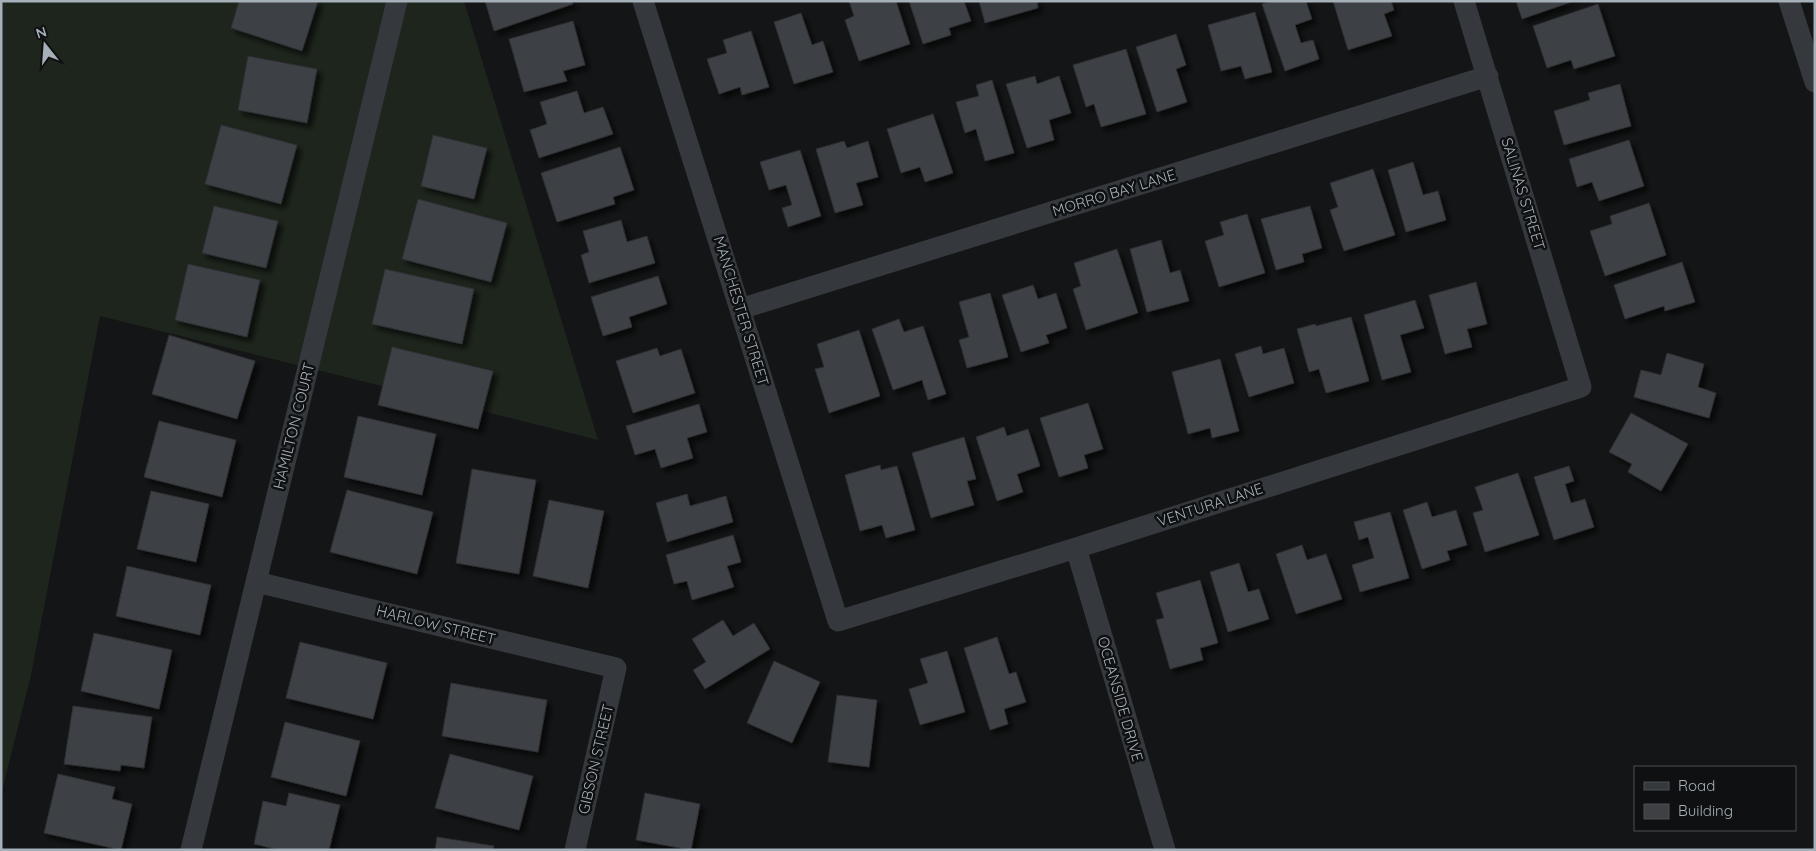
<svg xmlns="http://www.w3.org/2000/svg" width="1816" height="851" font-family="Quicksand,sans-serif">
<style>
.grass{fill:#1d251c}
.building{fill:#3e4044;stroke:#2e2f33;filter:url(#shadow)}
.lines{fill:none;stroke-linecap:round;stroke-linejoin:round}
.minor{stroke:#35383c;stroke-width:21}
.labels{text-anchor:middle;stroke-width:5;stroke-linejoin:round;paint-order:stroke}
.street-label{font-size:15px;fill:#a5b0b8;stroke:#0f1011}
</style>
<defs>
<filter id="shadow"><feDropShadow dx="4.5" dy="4.5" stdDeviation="2.5" flood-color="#0009"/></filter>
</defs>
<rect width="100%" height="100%" fill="#141516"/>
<path class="grass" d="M1 1H464L598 440 100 316 31 675 1 795Z"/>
<path class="building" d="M239 1H318L302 51 231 28Z
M485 1H572L573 4 494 31Z
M849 1H896L910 44 859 61 845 20 854 16Z
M909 1H964L971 21 949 28 951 35 923 44Z
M979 1H1037L1038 8 985 23Z
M1270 1H1306L1312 19 1295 25 1301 43 1313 40 1319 59 1285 71 1262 4Z
M1333 1H1391L1394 10 1384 14 1392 36 1348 50Z
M1516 1H1574L1522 19Z
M1598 4 1615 56 1574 69 1571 60 1547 68 1533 26Z
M1255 12 1272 72 1245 79 1241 66 1221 71 1208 25Z
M801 13 812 45 823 41 833 72 794 84 774 22Z
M573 21 585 65 563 71 567 81 524 92 509 39Z
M751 31 769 87 742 95 740 87 719 94 707 59 727 53 723 40Z
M1176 34 1186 65 1176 69 1187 102 1157 112 1136 47Z
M1126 49 1146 114 1101 127 1094 104 1086 107 1073 65Z
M248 56 317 69 307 123 238 110Z
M1035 76 1037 84 1059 76 1071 113 1049 120 1054 140 1027 148 1006 84Z
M992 80 1014 153 985 161 976 129 965 133 956 102 979 96 976 85Z
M1620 84 1631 126 1564 145 1554 111 1590 100 1588 93Z
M577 91 584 113 603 107 613 134 539 158 530 130 547 124 540 102Z
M933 114 953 173 925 182 920 167 901 173 887 129Z
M221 125 297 145 281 204 205 184Z
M433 135 487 148 474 199 421 186Z
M1629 140 1644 186 1599 201 1592 182 1577 187 1569 159Z
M844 141 847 148 868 141 878 177 856 183 863 205 835 213 816 149Z
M620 147 634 190 613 197 615 204 557 222 541 173Z
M800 150 821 216 788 227 782 208 792 205 786 185 769 190 760 162Z
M1413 162 1423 195 1438 191 1446 220 1406 232 1388 170Z
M1373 169 1395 235 1344 251 1330 210 1338 207 1330 183Z
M418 199 507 223 491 282 402 259Z
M1649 203 1666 255 1605 276 1590 231 1612 224 1610 216Z
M214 206 278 221 266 268 202 253Z
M1310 206 1322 248 1302 254 1304 262 1276 270 1261 219Z
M1247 214 1265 273 1219 287 1205 241 1224 235 1220 222Z
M621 220 627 242 647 236 655 263 589 283 581 255 589 252 583 231Z
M1161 240 1170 273 1180 270 1189 301 1147 312 1130 249Z
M1117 249 1138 313 1086 330 1073 289 1081 286 1074 263Z
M1682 262 1695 302 1665 311 1664 306 1625 319 1614 285Z
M188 264 260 280 247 337 175 320Z
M385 269 474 289 462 344 372 324Z
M658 276 667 304 629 317 632 327 603 336 591 297Z
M1476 282 1487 324 1467 329 1472 347 1445 354 1429 295Z
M1033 285 1038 299 1056 293 1067 328 1046 335 1049 343 1021 352 1002 295Z
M990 293 1008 357 967 368 959 340 969 337 959 302Z
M1415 300 1424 328 1400 335 1411 372 1382 380 1364 315Z
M1351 317 1369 381 1326 393 1319 369 1309 372 1297 329 1315 324 1316 326Z
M899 319 904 332 923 326 946 394 928 400 922 380 893 390 872 329Z
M859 330 880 396 829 413 815 369 824 367 817 344Z
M169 335 255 361 237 419 152 394Z
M1261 346 1263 354 1284 348 1294 383 1249 397 1235 354Z
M392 347 493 371 478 429 378 405Z
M657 348 660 356 681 349 695 393 633 413 616 361Z
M1667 353 1704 364 1698 387 1716 393 1709 418 1634 397 1641 370 1661 375Z
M1220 359 1239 431 1212 438 1210 428 1188 434 1172 372Z
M1088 403 1103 449 1084 455 1088 468 1059 477 1040 418Z
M699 404 707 432 687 438 693 458 661 468 655 449 635 455 626 426Z
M1631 413 1688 444 1661 491 1628 472 1632 464 1609 452Z
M358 416 436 434 422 495 344 477Z
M159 421 236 440 222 497 144 477Z
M1004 427 1007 436 1028 429 1040 466 1017 474 1023 492 997 501 976 437Z
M964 437 976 479 967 481 974 505 931 518 912 453Z
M880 465 881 470 897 466 915 530 886 538 882 525 860 531 845 475Z
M1569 466 1574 481 1565 484 1571 503 1585 499 1594 527 1554 540 1534 477Z
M472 469 536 480 519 574 456 563Z
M1518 473 1539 535 1485 552 1473 513 1483 510 1475 487Z
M347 490 433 512 417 574 330 552Z
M151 491 209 504 196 562 137 549Z
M687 494 690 506 726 496 733 522 667 542 656 503Z
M549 500 604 511 588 588 533 576Z
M1427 502 1432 517 1456 510 1467 545 1447 551 1450 560 1422 569 1403 510Z
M1390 512 1409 578 1360 592 1352 565 1374 558 1368 537 1359 540 1354 522Z
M733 535 741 562 727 566 734 587 692 600 687 581 674 584 666 555Z
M1302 545 1307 560 1326 554 1342 599 1296 614 1276 554Z
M1239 563 1248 592 1259 589 1269 619 1228 632 1210 572Z
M127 566 211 585 200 635 116 616Z
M1200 580 1218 643 1200 648 1203 660 1170 669 1156 620 1164 618 1156 593Z
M723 620 733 636 754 623 770 649 705 689 693 670 706 662 692 639Z
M94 633 172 650 159 709 81 691Z
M997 637 1009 674 1016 672 1026 702 1004 709 1008 724 990 730 964 648Z
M300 642 387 663 373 719 286 698Z
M947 651 965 712 920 725 909 689 928 683 920 659Z
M774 661 820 682 792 743 747 723Z
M451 683 547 700 538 752 442 736Z
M837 695 877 700 869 767 828 762Z
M73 706 152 717 144 768 121 765 120 771 64 764Z
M285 722 360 741 346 796 271 777Z
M450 754 533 776 519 830 435 808Z
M58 774 115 787 112 799 132 804 121 850 44 833Z
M289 793 340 805 329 850H279L254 844 263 801 286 806Z
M645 793 700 804 691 850 636 840Z
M437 837 494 846 493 850H435Z"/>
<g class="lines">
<path class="minor" d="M643 1 838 621 1076 548 1581 387 1464 1
M1789 1 1815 82
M740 309 1488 76
M1076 548 1165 850
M256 582 616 668 575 850
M191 850 397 1"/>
</g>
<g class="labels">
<g class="street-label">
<text transform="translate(1114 193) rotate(-17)" y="5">MORRO BAY LANE</text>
<text transform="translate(1523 194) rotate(73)" y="5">SALINAS STREET</text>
<text transform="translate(741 311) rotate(73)" y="5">MANCHESTER STREET</text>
<text transform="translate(294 426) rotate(-76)" y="5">HAMILTON COURT</text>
<text transform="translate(1210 505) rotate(-18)" y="5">VENTURA LANE</text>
<text transform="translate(436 625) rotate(14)" y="5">HARLOW STREET</text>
<text transform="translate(1120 699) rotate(74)" y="5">OCEANSIDE DRIVE</text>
<text transform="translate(596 759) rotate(-77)" y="5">GIBSON STREET</text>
</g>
</g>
<rect width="1816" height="851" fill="none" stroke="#a5b0b8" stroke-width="5"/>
<rect x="1634" y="766" width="162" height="65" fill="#0f1011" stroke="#4b5054"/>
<rect x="1644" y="782" width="25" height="8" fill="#35383c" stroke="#4b5054"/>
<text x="1678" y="791" font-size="15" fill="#a5b0b8">Road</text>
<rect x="1644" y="804" width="25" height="15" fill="#3e4044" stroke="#4b5054"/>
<text x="1678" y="816" font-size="15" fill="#a5b0b8">Building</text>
<g transform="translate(45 45) rotate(343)" stroke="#0f1011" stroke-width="4" paint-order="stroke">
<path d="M0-4L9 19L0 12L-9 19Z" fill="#a5b0b8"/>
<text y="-8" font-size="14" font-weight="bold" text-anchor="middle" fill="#a5b0b8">N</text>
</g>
</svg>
